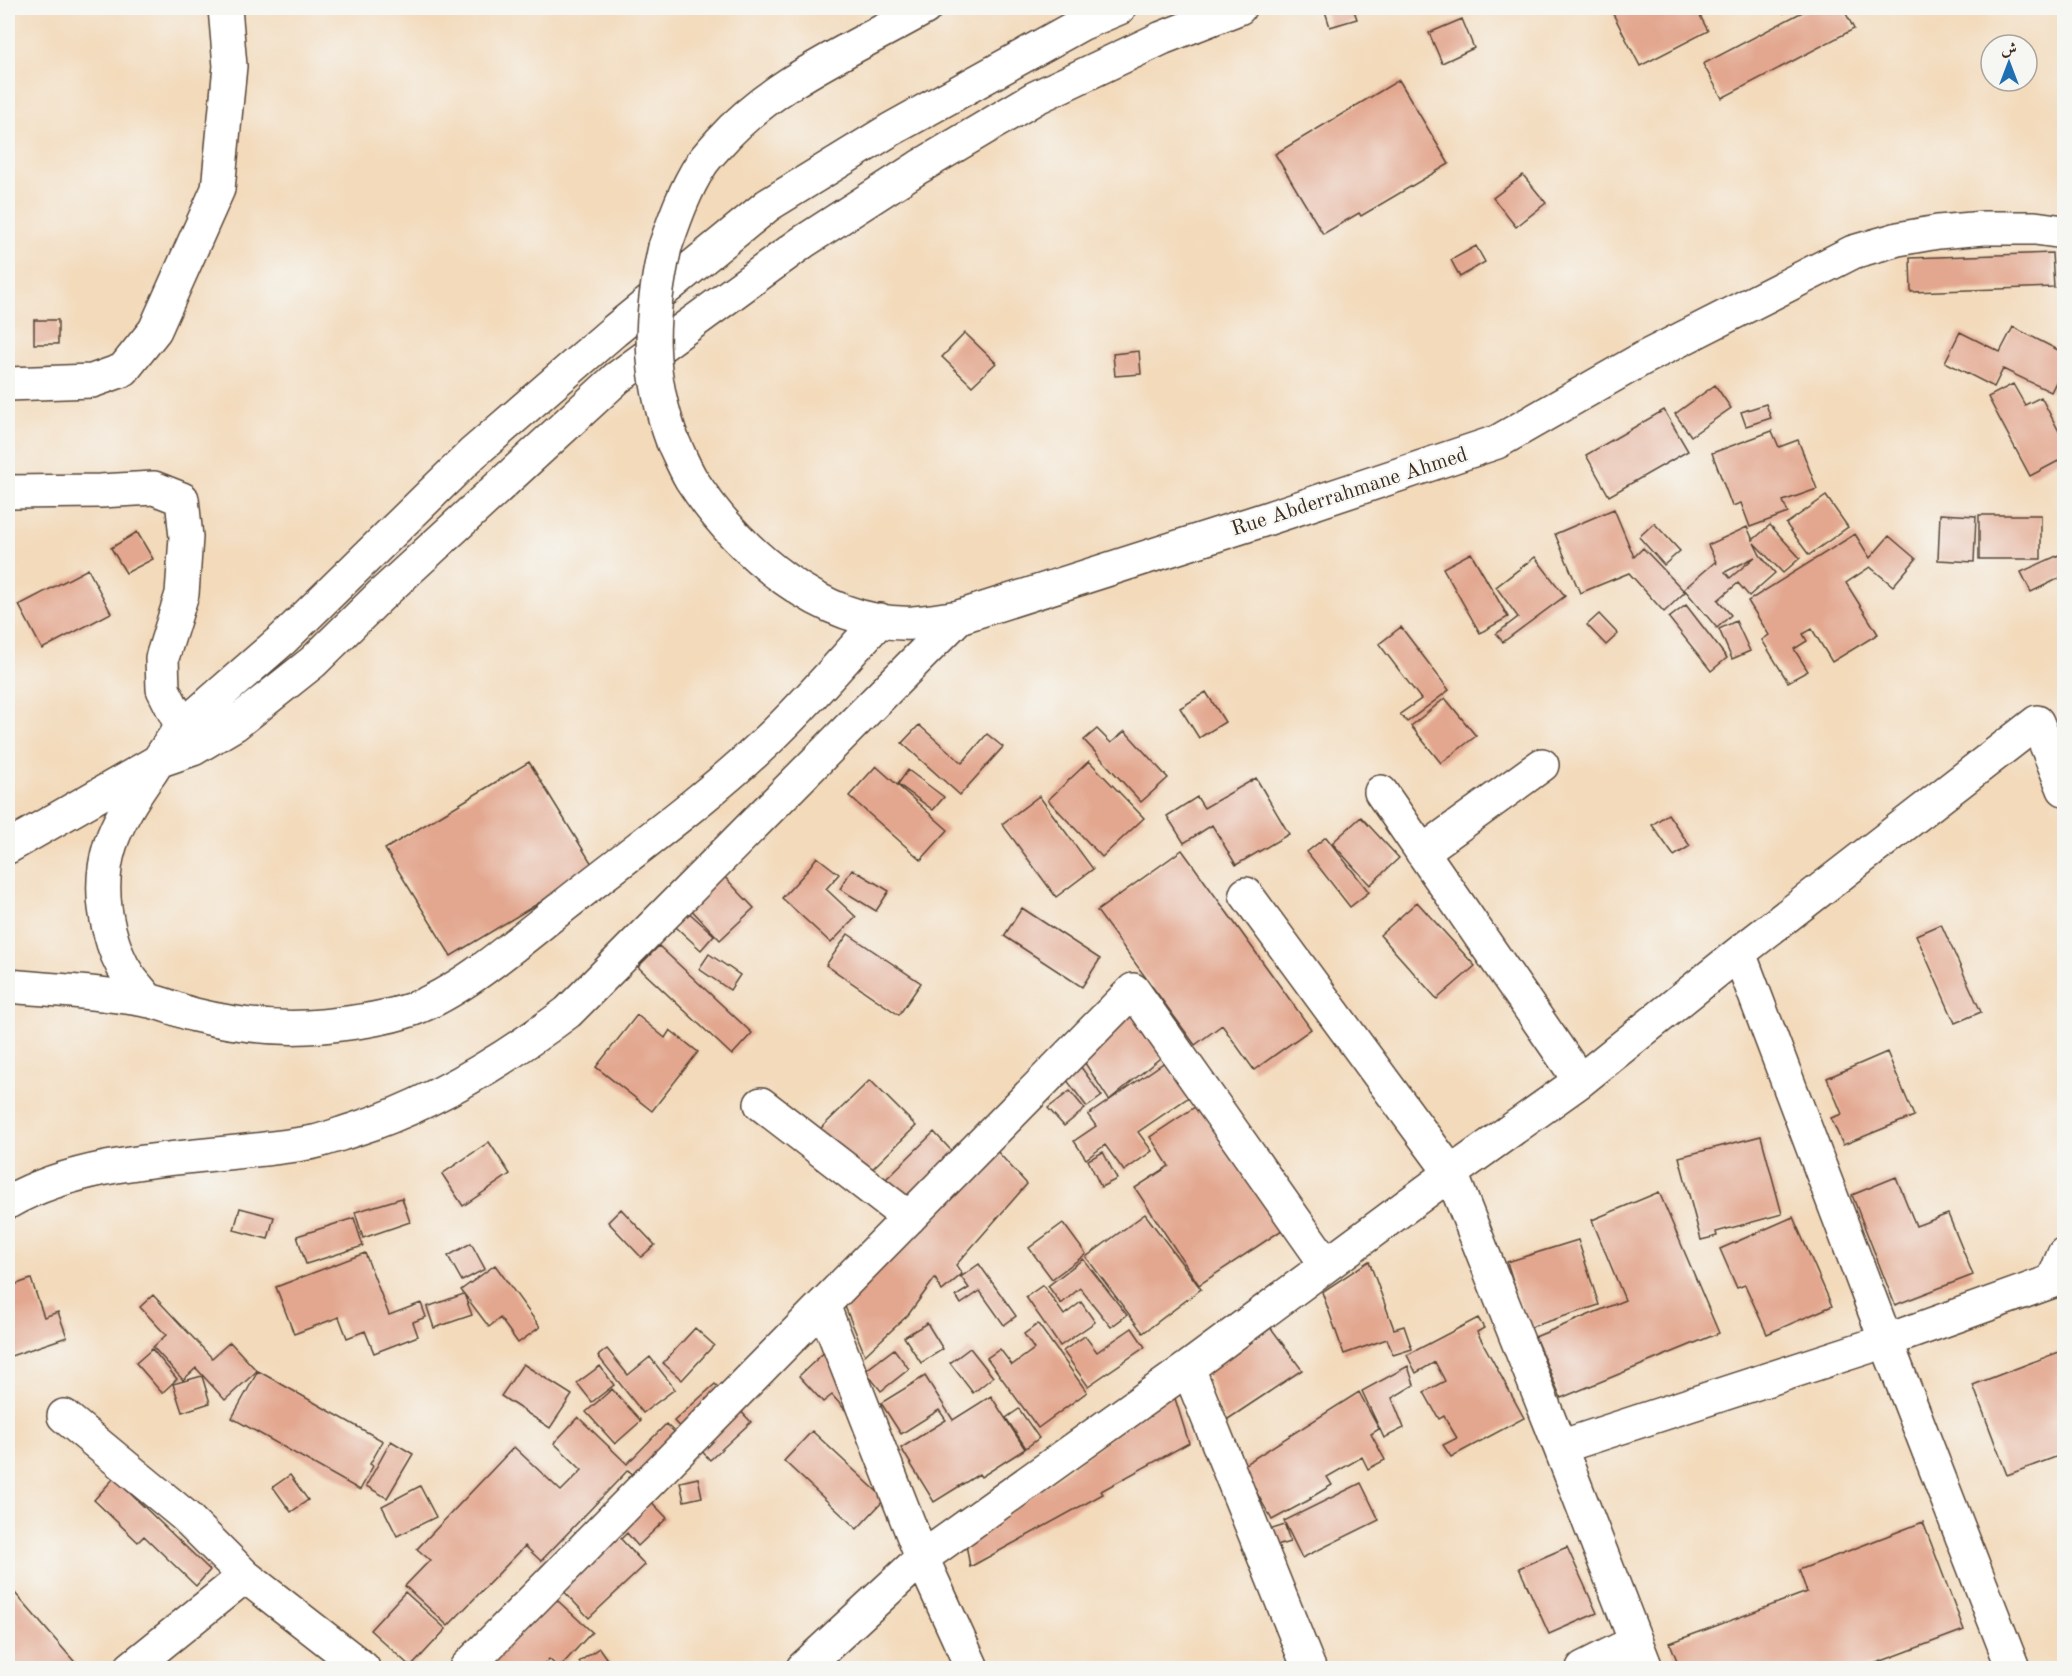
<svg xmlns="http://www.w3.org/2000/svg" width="2072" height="1676" font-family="'Old Standard TT',Amiri,serif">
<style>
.building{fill:#e3a78f;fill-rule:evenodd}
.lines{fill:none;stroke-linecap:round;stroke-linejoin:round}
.minor-casing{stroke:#574436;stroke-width:36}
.major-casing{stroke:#574436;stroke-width:36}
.minor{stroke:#fff;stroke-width:33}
.major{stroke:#fff;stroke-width:33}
.major-bridge-casing{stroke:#574436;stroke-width:36;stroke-linecap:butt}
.major-bridge{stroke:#fff;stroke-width:33}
.labels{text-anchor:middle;stroke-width:4.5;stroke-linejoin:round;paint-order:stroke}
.street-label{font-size:21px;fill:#3b2a1e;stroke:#f6f6f2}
</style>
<rect width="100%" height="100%" fill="#f6f6f2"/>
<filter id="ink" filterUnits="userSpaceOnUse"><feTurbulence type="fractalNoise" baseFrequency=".0167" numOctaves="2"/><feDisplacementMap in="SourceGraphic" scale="12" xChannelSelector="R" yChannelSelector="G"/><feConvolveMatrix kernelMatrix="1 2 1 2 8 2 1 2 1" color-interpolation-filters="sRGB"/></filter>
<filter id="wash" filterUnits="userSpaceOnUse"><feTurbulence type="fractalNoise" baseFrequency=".008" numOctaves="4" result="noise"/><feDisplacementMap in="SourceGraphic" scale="24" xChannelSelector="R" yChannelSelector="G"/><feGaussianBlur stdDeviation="1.35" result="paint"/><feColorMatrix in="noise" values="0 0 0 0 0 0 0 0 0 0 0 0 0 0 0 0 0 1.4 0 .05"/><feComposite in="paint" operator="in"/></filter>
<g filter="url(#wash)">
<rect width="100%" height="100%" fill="#f3dabb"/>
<g id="blocks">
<path class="building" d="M1324 8H1353L1357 19 1330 27Z
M1610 8H1696L1708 31 1640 66Z
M1780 8H1793L1784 13Z
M1810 8H1843L1854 29 1722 98 1703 64Z
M1462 19 1474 48 1442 63 1429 33Z
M1399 80 1449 164 1361 216 1359 213 1323 234 1275 154Z
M1523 175 1546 203 1516 227 1493 198Z
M1476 246 1485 262 1460 277 1451 260Z
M2052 253 2054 287 1911 292 1910 258Z
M34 320H58V344H34Z
M2013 327 2064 353V366L2051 392 2003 369 1994 387 1945 362 1960 332 2000 352Z
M965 333 996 363 972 386 942 357Z
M1139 351 1141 374 1115 376 1113 354Z
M2013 384 2025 405 2041 397 2064 441V458L2030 476 1988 397Z
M1715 385 1731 408 1691 436 1675 414Z
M1766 404 1771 418 1746 426 1741 412Z
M1664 410 1688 451 1609 496 1586 455Z
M1772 431 1779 447 1798 440 1817 489 1783 501 1788 513 1750 527 1741 503 1732 506 1712 453Z
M1826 496 1848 527 1809 555 1786 524Z
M1614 509 1634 557 1643 548 1685 592 1664 612 1629 573 1580 593 1555 534Z
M1940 514 1976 516 1974 562 1938 560Z
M1979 515H2041V559H1979Z
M1654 523 1680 551 1664 565 1639 537Z
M1770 525 1800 558 1783 573 1754 543 1760 555 1775 573 1749 596 1738 583 1718 600 1731 615 1717 628 1684 589 1715 562 1717 564 1708 545 1747 527 1753 540ZM1755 557 1730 578 1725 572Z
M137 532 153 559 126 573 111 548Z
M1855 534 1870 558 1889 536 1916 559 1893 586 1870 567 1846 583 1878 634 1832 662 1812 629 1803 634 1807 641 1794 649 1808 671 1788 682 1762 640 1769 635 1748 601Z
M1471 553 1508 617 1480 633 1443 568Z
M2061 554 2064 561V576L2031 592 2021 572Z
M1535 557 1565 596 1503 642 1496 634 1518 617 1496 587Z
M88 569 111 613 42 649 19 605Z
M1686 605 1727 658 1711 671 1669 618Z
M1599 614 1618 634 1606 645 1587 625Z
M1736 621 1750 651 1732 659 1719 629Z
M1401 627 1449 690 1407 722 1400 714 1421 699 1379 644Z
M1206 692 1225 722 1199 738 1180 708Z
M1445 698 1476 736 1441 763 1411 726Z
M919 725 962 763 987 734 1003 747 960 795 902 743Z
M1097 729 1111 743 1125 731 1168 778 1141 802 1084 740Z
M1089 761 1144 818 1102 857 1048 800Z
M529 762 595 869 451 956 385 849Z
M876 766 948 830 921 860 849 796Z
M908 770 944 797 933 810 898 784Z
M1256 778 1289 834 1236 865 1212 825 1184 843 1167 816 1197 797 1204 808Z
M1039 796 1093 869 1056 897 1002 824Z
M1668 814 1690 846 1674 856 1652 825Z
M1361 817 1399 858 1370 885 1332 843Z
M1326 837 1369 892 1350 907 1307 852Z
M1182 850 1311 1029 1254 1070 1222 1025 1195 1045 1097 911Z
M817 857 839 874 826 889 856 917 831 943 782 898 805 873Z
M852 869 889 891 876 911 840 889Z
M718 870 754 908 720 940 684 902Z
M1417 902 1475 966 1437 999 1380 935Z
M678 903 714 935 701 950 665 917Z
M1022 908 1100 959 1082 987 1004 936Z
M1941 924 1981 1012 1955 1023 1916 935Z
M848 934 921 983 899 1015 826 965Z
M659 946 752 1033 732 1055 638 967Z
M709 954 740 975 730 990 699 969Z
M1132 1007 1165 1054 1109 1100 1083 1060Z
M637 1015 665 1038 670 1030 698 1052 652 1111 596 1067Z
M1887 1052 1914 1116 1843 1145 1831 1118 1842 1114 1827 1078Z
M1165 1062 1189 1097 1138 1132 1152 1151 1124 1171 1105 1145 1086 1159 1074 1141 1096 1126 1088 1115Z
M1078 1063 1102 1096 1087 1107 1063 1075Z
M870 1080 916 1126 863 1178 817 1132Z
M1070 1091 1085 1109 1064 1126 1048 1108Z
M1198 1105 1282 1230 1199 1285 1135 1188 1169 1166 1150 1137Z
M934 1132 961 1161 913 1208 886 1179Z
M1761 1136 1782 1214 1716 1232 1717 1236 1701 1240 1679 1157Z
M489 1142 510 1174 463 1206 442 1174Z
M996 1150 1027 1184 956 1265 962 1274 942 1291 935 1278 908 1315 865 1355 844 1304Z
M1103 1152 1117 1179 1101 1187 1088 1160Z
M1896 1177 1916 1226 1948 1214 1973 1275 1895 1305 1852 1195Z
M1659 1192 1719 1333 1561 1398 1535 1337 1625 1300 1592 1220Z
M402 1198 410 1222 363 1238 355 1212Z
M240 1208 274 1217 268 1239 234 1230Z
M621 1209 655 1245 641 1257 608 1222Z
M1145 1214 1201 1289 1143 1333 1086 1257Z
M1793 1217 1832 1306 1767 1334 1745 1285 1737 1288 1720 1249Z
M354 1218 363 1246 306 1264 297 1236Z
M1063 1223 1086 1254 1052 1279 1029 1248Z
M1578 1240 1599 1305 1528 1328 1507 1262Z
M471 1243 485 1269 462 1281 448 1256Z
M365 1253 389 1315 421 1303 426 1317 413 1322 418 1336 374 1353 365 1331 347 1338 339 1317 294 1334 276 1287Z
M1083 1259 1127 1315 1111 1327 1080 1288 1061 1304 1048 1286Z
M1369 1261 1394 1329 1404 1326 1412 1349 1393 1355 1387 1339 1344 1354 1322 1292Z
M979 1264 1016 1316 1004 1325 980 1291 961 1304 956 1296 969 1288 961 1277Z
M495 1265 540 1327 518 1343 500 1318 489 1327 464 1294 472 1315 434 1328 427 1307 464 1294 461 1290Z
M31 1279 44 1317 58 1312 67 1337 8 1357V1287Z
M1043 1285 1064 1315 1081 1302 1095 1322 1060 1346 1026 1297Z
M153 1295 212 1358 230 1342 257 1371 225 1400 196 1368 183 1380 153 1347 166 1335 140 1307Z
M1478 1318 1484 1328 1477 1332 1524 1418 1451 1457 1443 1445 1457 1438 1444 1416 1439 1419 1424 1392 1445 1381 1435 1362 1416 1373 1407 1355Z
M927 1323 943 1349 921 1363 904 1337Z
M1038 1324 1087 1392 1038 1428 987 1358 1000 1349 1012 1365 1034 1349 1024 1334Z
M695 1328 714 1345 682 1380 663 1363Z
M1132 1328 1145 1347 1088 1386 1063 1351 1085 1336 1097 1352Z
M1271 1328 1302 1370 1225 1421 1207 1373Z
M834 1343 848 1413 832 1395 823 1402 799 1376Z
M970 1348 993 1377 973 1393 950 1363Z
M152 1349 177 1379 162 1393 136 1363Z
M607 1349 628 1375 650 1357 675 1389 643 1413 598 1356Z
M894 1349 909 1369 881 1391 865 1371Z
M2064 1350V1454L2007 1475 1973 1385Z
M523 1364 572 1395 550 1428 501 1396Z
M600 1366 614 1385 592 1402 577 1383Z
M1408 1366 1414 1385 1392 1398 1404 1428 1384 1438 1362 1391Z
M258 1371 383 1441 370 1464 373 1466 360 1490 232 1418Z
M202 1376 210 1403 182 1412 173 1384Z
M925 1376 953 1420 991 1396 1025 1449 981 1477 979 1474 934 1502 901 1448 946 1420 939 1410 901 1434 881 1403Z
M715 1384 751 1422 710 1460 674 1421Z
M612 1389 641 1421 615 1444 586 1412Z
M1173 1392 1189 1443 1101 1491 1103 1494 970 1567 966 1544Z
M1359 1392 1379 1429 1371 1434 1385 1460 1368 1469 1362 1457 1327 1477 1332 1485 1310 1498 1311 1499 1272 1520 1242 1466Z
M1019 1409 1039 1438 1026 1448 1006 1418Z
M578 1417 627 1464 666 1424 692 1449 651 1491 628 1470 541 1561 525 1546 448 1626 405 1586 430 1560 417 1549 514 1447 561 1491 582 1470 554 1443Z
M812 1431 885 1499 857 1529 784 1461Z
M391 1441 413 1454 387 1498 366 1486Z
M290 1475 308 1500 291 1512 273 1487Z
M114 1478 210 1570 196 1586 144 1536 138 1542 94 1500Z
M698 1478 702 1497 684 1501 680 1482Z
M632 1482 667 1518 638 1546 627 1533 621 1539 645 1565 589 1618 541 1567Z
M1361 1483 1379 1520 1302 1558 1284 1521Z
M420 1486 436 1517 397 1536 382 1506Z
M1923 1522 1964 1630 1863 1668H1680L1670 1643 1807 1592 1799 1570Z
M1285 1525 1290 1542 1266 1549 1260 1533Z
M1567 1547 1597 1613 1549 1634 1519 1568Z
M536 1581 592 1632 559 1668 549 1659 541 1668H464Z
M8 1585 79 1667 77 1668H15L8 1660Z
M405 1592 446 1629 411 1667 370 1630Z
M599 1648 613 1668H583L579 1662Z"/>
</g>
</g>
<g filter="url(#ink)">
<use href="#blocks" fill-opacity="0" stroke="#574436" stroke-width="1.5"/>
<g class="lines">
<g class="minor-casing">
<path id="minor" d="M8 384 92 381 123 370 155 330 218 189 230 66 225 8
M8 492 100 491 154 488 182 499 186 537 182 594 162 658 163 689 182 727
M1381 792 1580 1081
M1422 852 1542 765
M1246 894 1451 1173 1560 1447 1646 1668
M1739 953 1886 1341 2013 1668
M761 1104 909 1218
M8 1202C97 1152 216 1160 314 1142 327 1139 340 1134 353 1130 431 1105 503 1061 568 1012L959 617
M823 1305 922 1558 972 1668
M1188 1368 1309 1668
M64 1416 185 1516 245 1576 363 1668
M1560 1447 1886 1341 2053 1281 2064 1254
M131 1668 245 1576
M466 1668 1133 990 1326 1264
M803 1668 922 1558 1188 1368 1451 1173 1580 1081 1739 953 2037 722 2064 789
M1583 1668 1635 1642"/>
</g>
<g class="major-casing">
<path id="major" d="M665 247C675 218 685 189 702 163 707 156 714 149 720 142 774 81 855 48 925 8
M673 442C679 454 684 467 691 479 737 550 822 627 913 623 928 622 944 619 959 617L1266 519 1497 442 1642 359 1853 252 1898 239 1938 232 1984 228H2035L2064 232
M8 847 158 761 193 749 235 724 313 662 380 596 617 378 803 242 919 167 1035 98 1162 38 1239 8
M8 986C53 990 100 992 145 1000 162 1002 178 1011 195 1015 236 1025 279 1030 322 1026 351 1023 385 1019 413 1009 464 990 521 939 565 905 633 851 705 800 768 740 808 702 843 660 880 620
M148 1000C142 992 134 984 128 975 119 962 113 945 109 929 93 864 114 823 151 772 161 756 171 741 182 727L283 639 472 454 614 331 768 205 890 130 1081 24 1119 8"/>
</g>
<use href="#minor" class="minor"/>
<use href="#major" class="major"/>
<g class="major-bridge-casing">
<path id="major-bridge" d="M665 247C649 319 647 372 673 442"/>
</g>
<use href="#major-bridge" class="major-bridge"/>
</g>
</g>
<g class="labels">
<g class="street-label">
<text transform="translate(1349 491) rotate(-18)" y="7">Rue Abderrahmane Ahmed</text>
</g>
</g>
<rect width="2072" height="1676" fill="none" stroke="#f6f6f2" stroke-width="30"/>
<g transform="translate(2009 63)"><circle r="28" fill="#f6f6f2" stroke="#aba49d" stroke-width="1.5"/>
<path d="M0-4.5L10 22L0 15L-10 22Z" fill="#1f6fb2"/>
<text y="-9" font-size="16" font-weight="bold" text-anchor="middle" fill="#3b2a1e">ش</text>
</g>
</svg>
